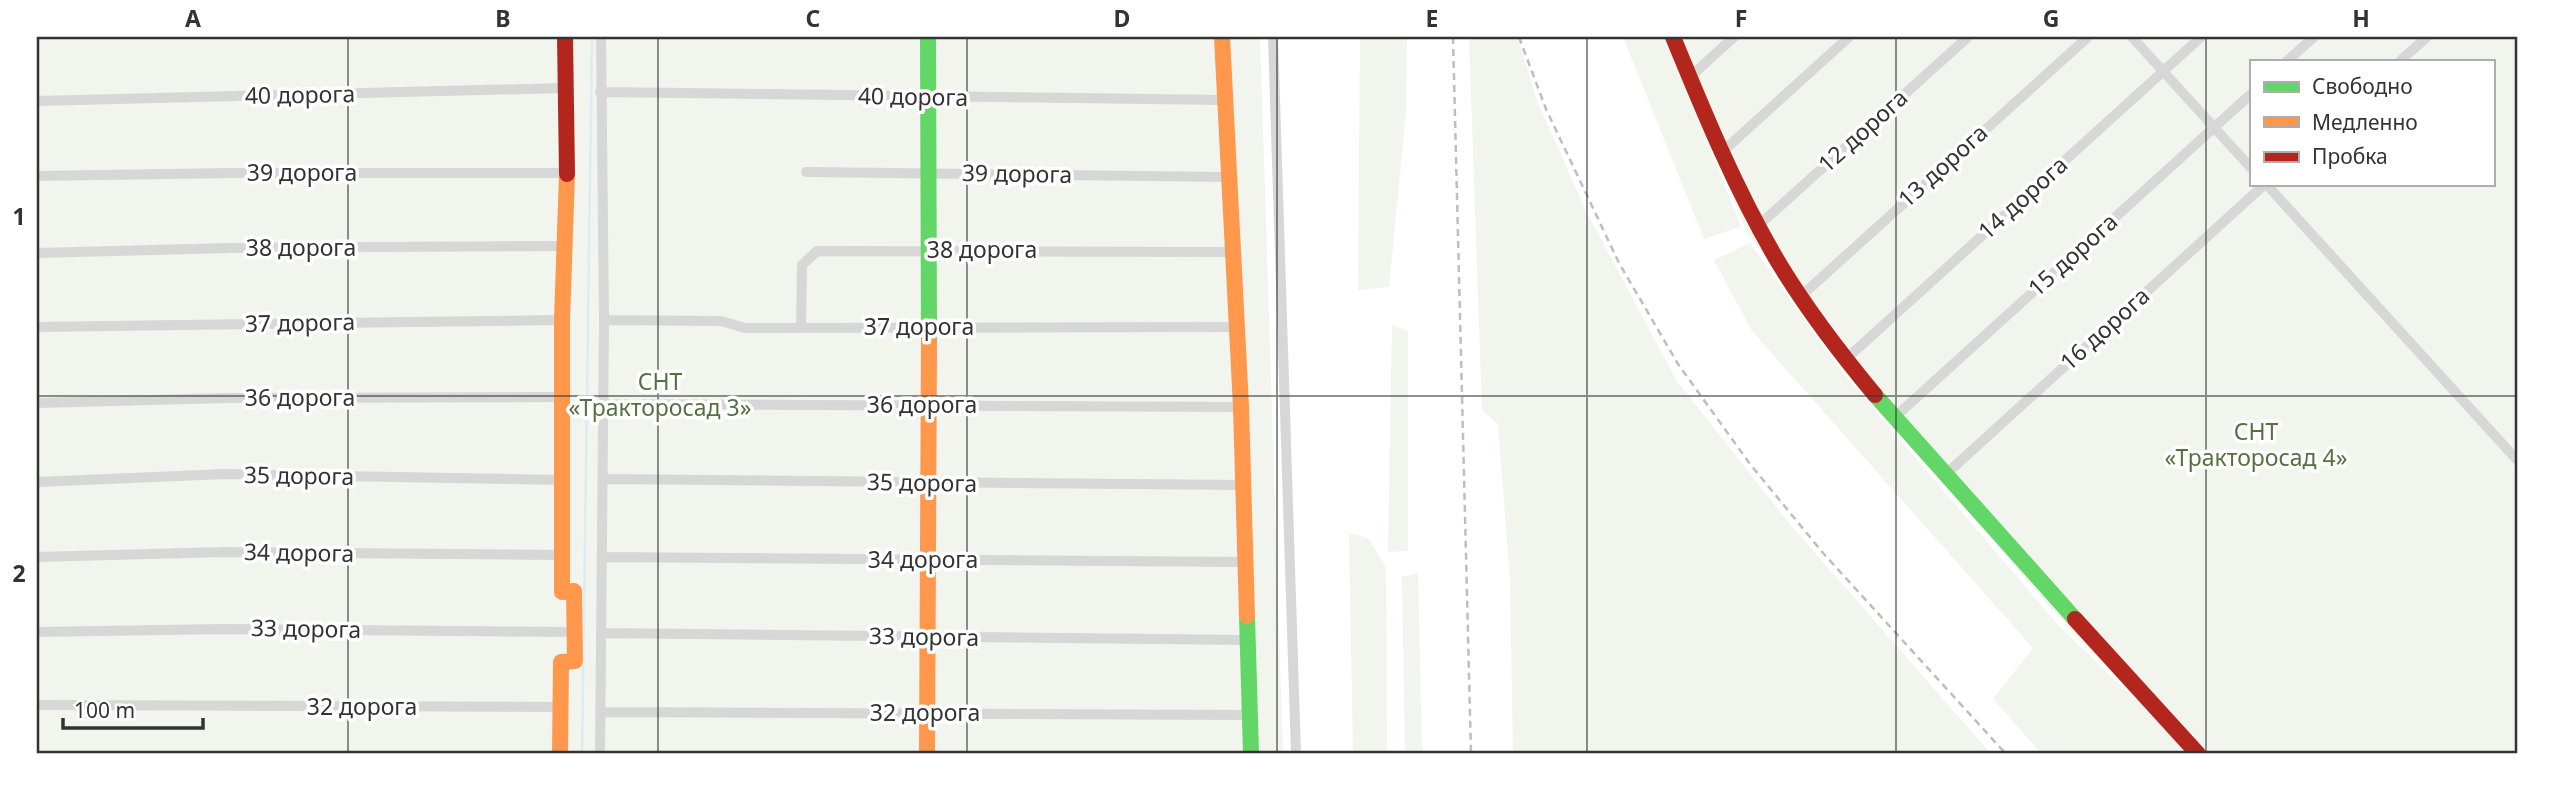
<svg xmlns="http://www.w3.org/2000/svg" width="2554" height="791" font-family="'Noto Sans',sans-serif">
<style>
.green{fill:#f1f5ed;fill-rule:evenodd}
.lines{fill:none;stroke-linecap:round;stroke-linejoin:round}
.stream{stroke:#ddebf3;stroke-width:2.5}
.street{stroke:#d7d7d7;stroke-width:10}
.fast{stroke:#63d668;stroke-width:16}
.slow{stroke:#ff974d;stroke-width:16}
.jam{stroke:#b3261e;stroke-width:16}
.rail{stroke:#bebebe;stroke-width:2.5;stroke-dasharray:7 5;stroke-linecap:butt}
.grid{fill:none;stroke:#333;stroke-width:2;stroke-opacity:0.55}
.labels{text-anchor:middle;stroke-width:7;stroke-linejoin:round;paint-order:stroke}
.street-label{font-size:23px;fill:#333;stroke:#fff}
.park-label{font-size:23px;fill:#56703f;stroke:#fff}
.neatline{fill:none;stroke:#333;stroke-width:2.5}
.grid-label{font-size:23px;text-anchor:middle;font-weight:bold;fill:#333}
</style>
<rect width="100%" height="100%" fill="#fff"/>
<path class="green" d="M37 37H1260L1283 754H37Z
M1360 37H1407L1406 112 1389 287 1358 290Z
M1469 37H1518L1537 101 1587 213 1677 381 1788 522 1991 754H1513L1510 579 1498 424 1482 410Z
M1623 37H1667L1741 227 1704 239Z
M1670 37H2517V754H2042L1993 699 2033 648 1752 331 1714 260 1750 243 1839 368 2058 625 2143 707 2049 606 1842 366 1746 231ZM2251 61H2493V184H2251Z
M1392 325 1408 331V551L1388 552Z
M1349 533 1368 538 1386 567 1387 754H1353Z
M1418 573 1422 754H1405L1402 577Z"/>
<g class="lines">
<path class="stream" d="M582 754 592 37"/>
<path class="street" d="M1273 37 1296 754
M2132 37 2251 168
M2287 61 2314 37
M2400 61 2427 37
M1690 77 1734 37
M600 92 1226 100
M37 101 564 88
M1721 153 1849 37
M806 172 1229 177
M37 176 231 173H567
M2266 184 2517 460
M1758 226 1968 37
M37 253 229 248 564 246
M1800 297 2088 37
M604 320 721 321 745 328 1236 327
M37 327 562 320
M801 328 802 265 817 251 1231 252
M1845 360 2201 37
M37 403 227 398 563 397
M604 404 1241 407
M1895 417 2251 94
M1945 475 2265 184
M603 479 1242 485
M37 482 224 474 562 480
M37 557 223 552 562 555
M602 557 1244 562
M37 632 223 629 575 632
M601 633 1248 640
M37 705 562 707
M600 712 1250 715
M600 754 604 320 601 37"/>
<path class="fast" d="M928 37 929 340
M1875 395 2075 619
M1247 616 1251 754"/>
<path class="slow" d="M1222 37 1241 407 1247 616
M560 754 561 662 575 661 574 591 562 592V320L567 174
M927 754 929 340"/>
<path class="jam" d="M565 37 567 174
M1673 37C1705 115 1737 193 1780 265 1808 311 1841 354 1875 395
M2075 619 2198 754"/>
<path class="rail" d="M1453 37 1471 754
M1519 37 1546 109 1619 263 1678 364 1750 464 1823 553 2006 754"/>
</g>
<path class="grid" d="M348 37V754M658 37V754M967 37V754M1277 37V754M1587 37V754M1896 37V754M2206 37V754M37 396H2517"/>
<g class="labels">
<g class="street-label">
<text transform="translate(300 95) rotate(-1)" y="8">40 дорога</text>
<text transform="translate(913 97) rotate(1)" y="8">40 дорога</text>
<text transform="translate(1863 131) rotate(-42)" y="8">12 дорога</text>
<text transform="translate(1943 166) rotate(-42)" y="8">13 дорога</text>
<text x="302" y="181">39 дорога</text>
<text transform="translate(1017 174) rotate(1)" y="8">39 дорога</text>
<text transform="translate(2023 198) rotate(-42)" y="8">14 дорога</text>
<text x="301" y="256">38 дорога</text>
<text x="982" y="258">38 дорога</text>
<text transform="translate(2073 255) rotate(-42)" y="8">15 дорога</text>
<text transform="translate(300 323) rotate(-1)" y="8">37 дорога</text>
<text x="919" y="335">37 дорога</text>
<text transform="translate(2105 329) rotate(-42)" y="8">16 дорога</text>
<text x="300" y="406">36 дорога</text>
<text x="922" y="413">36 дорога</text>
<text transform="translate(299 476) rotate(1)" y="8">35 дорога</text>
<text transform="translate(922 483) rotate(1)" y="8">35 дорога</text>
<text transform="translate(299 553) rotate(1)" y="8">34 дорога</text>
<text x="923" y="568">34 дорога</text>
<text transform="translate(306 629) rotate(1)" y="8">33 дорога</text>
<text transform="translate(924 637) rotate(1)" y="8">33 дорога</text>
<text x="362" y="715">32 дорога</text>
<text x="925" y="721">32 дорога</text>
</g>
<g class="park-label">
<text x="660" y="390">СНТ<tspan x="660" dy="26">«Тракторосад 3»</tspan></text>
<text x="2256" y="440">СНТ<tspan x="2256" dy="26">«Тракторосад 4»</tspan></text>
</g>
</g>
<rect width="2554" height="791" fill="none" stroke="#ffffff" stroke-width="77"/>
<rect x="2250" y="60" width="245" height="126" fill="#ffffff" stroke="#adadad" stroke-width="2"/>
<rect x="2264" y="82" width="35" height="10" fill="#63d668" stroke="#adadad" stroke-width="2"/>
<text x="2312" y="94" font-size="21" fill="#333333">Свободно</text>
<rect x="2264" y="117" width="35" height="10" fill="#ff974d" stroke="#adadad" stroke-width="2"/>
<text x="2312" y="130" font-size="21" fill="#333333">Медленно</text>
<rect x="2264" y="152" width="35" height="10" fill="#b3261e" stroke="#adadad" stroke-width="2"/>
<text x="2312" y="164" font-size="21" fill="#333333">Пробка</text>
<path d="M63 718v10h140v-10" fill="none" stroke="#333333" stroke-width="3.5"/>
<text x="74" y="718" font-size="21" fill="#333333" stroke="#ffffff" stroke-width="5" paint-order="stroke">100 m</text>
<rect x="38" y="38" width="2478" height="714" class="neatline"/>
<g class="grid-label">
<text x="193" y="27">A</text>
<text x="503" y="27">B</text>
<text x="813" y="27">C</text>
<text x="1122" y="27">D</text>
<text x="1432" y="27">E</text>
<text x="1741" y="27">F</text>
<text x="2051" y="27">G</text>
<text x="2361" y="27">H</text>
<text x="19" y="225">1</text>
<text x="19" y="582">2</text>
</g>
</svg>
